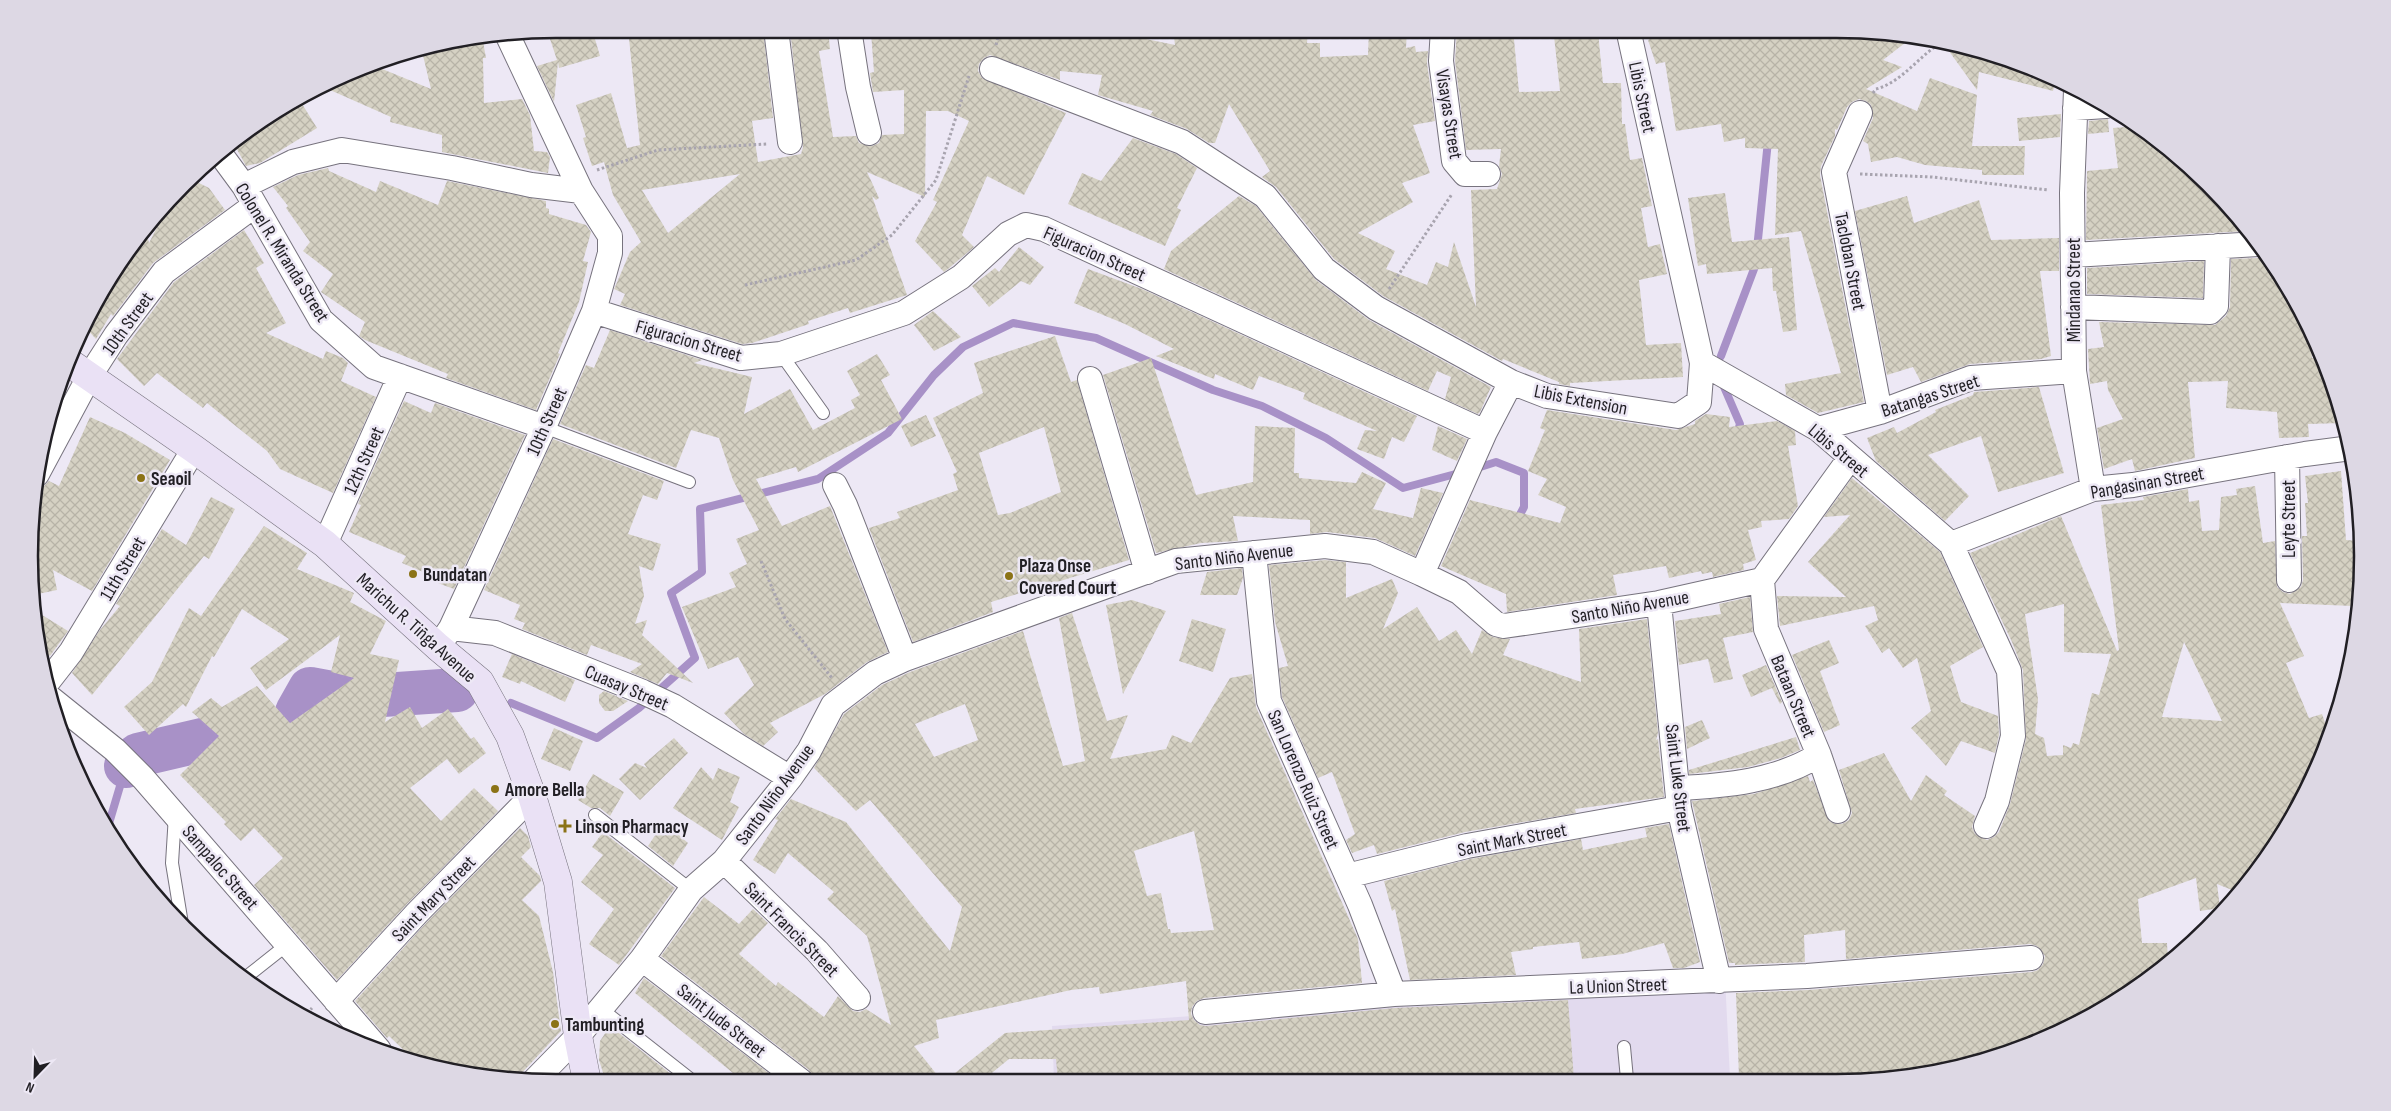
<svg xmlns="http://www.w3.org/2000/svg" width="2391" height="1111" font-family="'Sofia Sans Condensed',sans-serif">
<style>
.built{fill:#e2daee}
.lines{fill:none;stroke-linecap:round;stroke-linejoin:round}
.stream{stroke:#a891c7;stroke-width:8}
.river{stroke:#a891c7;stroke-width:44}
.building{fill:url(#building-cross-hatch);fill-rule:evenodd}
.service-casing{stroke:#77737e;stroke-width:14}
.minor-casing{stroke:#77737e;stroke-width:26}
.secondary-casing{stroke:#77737e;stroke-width:29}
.path{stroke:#a8a4af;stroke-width:3;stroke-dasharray:2.5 2.5;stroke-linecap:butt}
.service{stroke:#fff;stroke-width:12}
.minor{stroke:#fff;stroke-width:24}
.secondary{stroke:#eae1f5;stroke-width:28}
.poi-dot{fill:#8b7316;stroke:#ede8f5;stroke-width:2}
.labels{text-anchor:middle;stroke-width:5;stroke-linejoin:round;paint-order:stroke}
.street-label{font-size:19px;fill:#211f24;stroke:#ede8f5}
.poi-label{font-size:19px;font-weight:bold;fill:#211f24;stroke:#ede8f5;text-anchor:start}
.rim{fill:none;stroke:#211f24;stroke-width:2.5}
</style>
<defs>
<pattern id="building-cross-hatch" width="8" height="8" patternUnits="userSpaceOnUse" patternTransform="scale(1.25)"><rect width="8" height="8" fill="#d5d1c3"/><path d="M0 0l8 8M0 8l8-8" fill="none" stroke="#b7b3a7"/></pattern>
</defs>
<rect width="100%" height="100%" fill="#ede8f5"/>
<path class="built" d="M1725 978 1730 1078 1054 1081 1052 1026Z"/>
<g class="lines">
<path class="stream" d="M1757 249 1768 141
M1721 356 1754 269 1755 260
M1721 380 1740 424 1737 434
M1474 469 1496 462 1524 473V507L1516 522
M511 703 597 738 639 708 695 658 671 593 702 572 700 509 818 479 888 433 934 375 963 347 1013 323 1096 338 1213 390 1262 406 1326 438 1403 488 1463 472
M107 830 126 766"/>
<path class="river" d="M126 766 138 755 211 738 226 750 264 766 288 763 299 748 297 712 310 689 353 697 457 690"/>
</g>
<path class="building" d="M585 29V31L592 29 600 56 559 68 558 62 554 102 537 66 557 60 547 30Z
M628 29H763L773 118 752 121 758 162 801 154 803 147 790 29H828L830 49 819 51 833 137 856 136 859 143 872 146 879 143 882 135 904 134V90L873 92 870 73 874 72 871 32 919 29H1122V34L1175 45 1173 29H1308L1307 43H1320V57L1368 55 1369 29H1407L1406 48 1415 46 1416 52 1428 51 1427 63 1435 121 1413 125 1430 173 1402 183 1413 202 1358 233 1395 251 1386 269 1427 285 1436 262 1448 267 1454 242 1476 307 1471 190 1497 189 1502 174 1499 166 1501 149 1466 150 1455 61 1457 29H1513L1519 92 1560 91 1554 36 1598 32 1603 83H1621L1622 124H1625L1630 160 1642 158 1652 206 1641 208 1648 247 1660 244 1667 274 1639 280 1646 345 1681 343 1683 377 1570 383V386L1559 384V382L1503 359 1502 361 1383 296 1334 259 1276 187 1262 177 1270 171 1229 104 1215 143H1209L1187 129 1150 115 1153 111 1098 95 1102 75 1060 71V80L990 55 984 58 979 64 978 71 982 78 1066 113 1024 195 987 176 962 235 974 247 948 269 944 272 915 241 937 202 933 200 969 121 948 111H926L925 197 867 172 879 198 876 200 872 196 907 295 850 313 848 308 808 321 809 324 752 343 742 344 620 305 625 294 614 289 615 287 630 252 641 242 613 195 604 162 592 166 583 138 586 137 576 105 611 93 627 148 640 145ZM740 174 668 233 642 190Z
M1648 29H1836L1914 36 1883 60 1902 67 1866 89 1917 111 1930 78 1977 95 1972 146H2025L2024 175H1982V170L1925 165 1897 157 1871 162 1868 144 1863 141 1873 118 1871 105 1866 101 1859 99 1852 102 1847 107 1837 130 1835 129V136L1821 166 1820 175 1864 402 1818 413 1786 395 1785 384 1841 373 1801 231 1775 235 1778 149 1745 148V138L1724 142 1721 124 1676 131 1665 62 1656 64 1648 40 1650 39Z
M482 36 486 58H483L484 103 522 99 530 115 534 151 547 152 550 157 548 173 442 152V135L390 122 391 117 321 86 370 64 431 89 421 47 453 39Z
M1941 40 2037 69 2056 79 2053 91 1979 72 1977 90Z
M299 99 317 128 260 163 246 166 233 142 272 113 273 116Z
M2061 114 2060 137 2019 141 2017 118Z
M2108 119 2109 132 2088 134 2089 121Z
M2138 126 2208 183 2247 231 2086 240 2087 171 2118 168 2113 128Z
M1133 138 1176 154 1197 168 1177 208 1181 210 1165 246 1068 204 1082 173 1101 181Z
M328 168 329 171 376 192 380 181 438 205 447 181 546 201V208L549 209V214L586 225 591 232 583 261 588 262 579 302 558 353 560 354 536 410 446 378 448 374 365 340 359 336 365 322 321 292 333 274 303 251 310 242 286 208 288 206 273 187 298 175Z
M189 178 209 188 225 210 153 263 113 316 111 314 96 339 83 325 99 292 115 270 147 235 149 243 174 194Z
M1725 193 1732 242 1789 237 1797 330 1783 332 1776 291H1773L1772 268 1707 274 1706 264 1698 266 1688 198Z
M1239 196 1256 206 1316 280 1369 320 1491 387 1480 412 1478 414 1445 399 1451 377 1437 371 1428 391 1164 269 1171 251Z
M1907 196 1914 223 1979 200 1991 240 2059 238V271H2040L2051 356 2041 359 1970 364 1921 382 1913 367 1887 375 1855 211Z
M244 230 264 263 256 268 286 323 266 333 323 359 326 351 343 358 348 363 341 381 376 397 333 493 280 469 267 451 207 403 203 408 157 373 144 386 117 359 174 282Z
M1019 247 1044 267 1030 285 1021 281 989 307 972 286 995 268 999 272Z
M2267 254 2273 263 2311 333 2312 358H2323L2343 423 2308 424 2309 437 2279 438 2277 412 2226 408 2228 381 2188 382 2195 458 2135 471 2132 459 2104 469 2097 428 2123 419 2108 390 2107 381 2090 384 2088 349 2104 347 2099 322 2215 325 2226 316 2230 307 2231 259 2259 258Z
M2204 261 2203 298 2087 294V268Z
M1088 269 1142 289 1417 416 1404 442 1392 437 1384 459 1357 449 1365 430 1377 431 1303 399 1305 393 1259 376 1253 390 1215 374 1214 379 1156 356 1174 349 1125 324 1074 303Z
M933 311 961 337 934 351 914 325Z
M610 330 702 360 694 363 752 377 744 414 790 389 813 430 855 408 851 400 860 395 847 371 877 354 890 375 881 380 902 419 798 472 796 467 756 479 782 526 830 506 888 652 867 662 825 694 770 723 778 732 763 746 744 734 724 713 754 685 738 657 708 669 682 607 736 587 729 573 747 564 736 539 759 530 733 480 719 438 691 430 676 468 560 424 586 365 594 368Z
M1055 336 1071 382 1077 380 1129 560 991 602 993 612 913 642 869 528 900 518 897 512 958 490 953 474 957 472 933 418 983 393 974 363ZM1044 427 1061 492 1010 513 998 515 979 453Z
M1151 358 1196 495 1253 482 1255 426 1295 428 1294 473H1299V478L1356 483 1362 472 1386 483 1373 509 1413 518 1421 488 1443 493 1415 556 1375 538 1327 532 1310 534V520L1233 516 1238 541 1201 543 1156 553 1103 375Z
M2039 387 2064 473 1998 492 1981 436 1928 455 1969 496 1945 521 1876 461 1867 438 1894 427 1897 433 1936 412 1935 410 1973 395 1974 392Z
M404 401 431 413 435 403 525 435 454 589 435 582 437 578 402 563 406 556 349 532 361 505 358 504Z
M1547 410 1676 430 1695 424V421L1706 414 1730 417 1729 427 1777 421 1795 431 1796 445 1788 446 1798 506 1789 519 1761 521 1762 527 1748 530 1756 560 1743 564 1744 570 1713 577 1712 572 1702 574 1701 571 1669 578 1666 566 1613 575 1617 595 1507 612 1506 594 1441 566 1470 500 1560 523 1566 507 1538 495 1547 479 1528 471 1545 430 1540 428Z
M926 415 936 436 911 447 901 426Z
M90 417 125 433 170 460 92 591 53 570 57 590 33 595 29 555 31 529 41 514 33 510 35 487 44 486 49 481 59 486Z
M1438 426 1467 439 1457 461 1432 450Z
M553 439 664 481 657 500 643 495 628 534 661 544 653 571 639 566 644 596 635 624 647 620 642 635 693 683 667 673 658 684 630 672 642 664 591 645 587 655 522 629 525 623 514 619 520 605 484 590Z
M2341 471 2346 540 2360 541 2353 606 2280 603 2304 656 2286 663 2309 718 2322 714 2329 734 2322 757 2254 876 2237 892 2217 884 2220 908 2200 911 2196 878 2138 899 2142 943H2167L2168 961 2156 973 2037 1042 1905 1078H1739L1736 993 1808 990 2032 972 2038 970 2043 964 2045 956 2037 946 2030 944 1846 959 1845 930 1804 935 1805 962 1735 965V963H1729L1692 801 1754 794 1808 776 1810 782 1813 780 1829 821 1835 824H1842L1849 820 1852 813 1839 770 1884 753 1911 801 1926 775 1947 791 1944 795 1975 816 1972 827 1975 834 1987 840 1994 837 1999 832 2010 804 2026 739 2023 670 2012 642 1970 553 2010 537 2012 539 2011 537 2061 516 2117 651 2119 650 2101 505 2144 500 2143 497 2188 489 2189 502 2199 500 2202 531 2219 530 2221 497 2237 495 2236 489 2255 486 2263 543 2275 541 2277 587 2283 592 2290 594 2301 587 2303 580 2302 536H2307L2305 503H2308L2305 476ZM2064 604V652L2111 654 2099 695 2092 693 2079 745 2073 743 2071 748 2063 745V755L2047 756 2044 738 2035 734 2038 699 2025 614ZM2184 642 2222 721 2162 717Z
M1852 478 1940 552 1983 647 1950 666 1961 702 1998 716 1999 735 1995 753 1961 741 1946 766 1911 728 1931 711 1917 658 1903 668 1889 648 1882 653 1865 626 1878 620 1874 606 1780 626 1777 596 1846 597 1808 562 1850 515 1824 517Z
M211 497 235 509 209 559 204 556 92 695 72 673 100 630 120 606 116 604 162 529 186 545Z
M264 526 307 553 297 569 354 593 350 602 386 621 370 654 399 660 385 722 410 707 422 728 448 709 471 739 474 737 486 753 459 774 447 759 410 788 441 821 474 788 498 811 407 904 337 980 254 885 283 858 254 828 241 841 224 824 226 822 180 775 219 736 192 712 211 698 222 707 257 686 290 723 354 678 331 672 340 635 266 690 250 668 289 639 242 609 214 657 212 656 186 707 183 704 149 735 124 707 152 682 189 608 201 616Z
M1325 560 1346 562V598L1392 579 1398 593 1383 629 1417 607 1439 641 1456 630 1472 654 1482 630 1493 637 1510 639 1503 655 1581 682 1579 629 1647 619 1658 733 1656 740 1658 739 1664 797 1575 809 1576 813 1465 832 1377 854 1374 845 1352 853 1346 840 1355 834 1332 772 1318 778 1282 697 1279 668 1288 666 1275 622 1269 565Z
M1242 568 1243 578 1237 595H1200L1207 572Z
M1750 597 1753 632 1723 638 1733 679 1714 683 1708 659 1679 665 1675 621 1721 614 1719 604Z
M1132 600 1166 611 1123 694 1106 605Z
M34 610 68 631 50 656 38 648Z
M1072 613 1107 721 1128 715 1110 759 1166 749 1172 735 1191 743 1230 678 1252 674 1256 707 1358 939 1362 983 1204 998 1197 1001 1192 1007 1191 1014 1194 1020 1200 1025 1206 1026 1395 1008 1568 1000 1574 1079 1058 1081 1056 1059H1009L982 1081H945L1005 1033 1189 1020 1186 981 1100 994 1099 987 1071 990 936 1020 939 1038 914 1046 942 1081H815L809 1070 661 956 704 897 739 924 753 909 768 923 739 954 776 986 778 982 824 1017 838 996 853 1011 860 1012 866 1009 891 1025 867 936 827 899 834 892 788 853 775 874 753 860 778 820 775 819 791 799 841 820 846 822 950 951 962 907 870 800 856 811 814 768 844 714 882 685 910 672 1023 631 1063 766 1085 761 1059 618ZM965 704 978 740 934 757 915 724ZM1194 831 1214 930 1171 933 1170 929H1168L1161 893 1147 896 1134 851Z
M1192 619 1226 629 1213 672 1179 661Z
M1829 640 1839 663 1820 671 1840 725 1824 732 1792 655Z
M512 654 575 680 565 702 521 681 520 684 502 677Z
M1766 665 1782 702 1780 704 1772 688 1751 697 1742 675Z
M604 691 628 701 613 711H605L599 703V695Z
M1702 720 1710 738 1687 749 1685 727Z
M554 728 583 741 570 771 541 759Z
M1796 737 1800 750 1781 758 1748 767 1689 774V770Z
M674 738 688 753 640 800 619 779 635 763 647 768 644 764Z
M701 767 713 780 718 768 740 777 730 802 739 807 722 840 673 808Z
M593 774 624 792 610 816 600 808H591L578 800Z
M664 822 688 843 673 866 648 846Z
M1669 824 1700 962 1684 968H1673L1664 943 1622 954 1582 959 1579 942 1533 947V949L1511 952 1516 975 1410 980 1395 909 1392 911 1384 881 1470 859 1581 839 1583 850 1647 837 1645 828Z
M520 828 528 836 531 847 521 857 540 876 541 881 522 900 539 916 553 972 561 1031 517 1078 453 1072 414 1060 389 1036 387 1038 355 1001 427 922Z
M603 832 675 888 619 965 589 944 614 909 581 882 603 855 592 847Z
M644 978 779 1081 744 1082 635 993Z
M610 1026 681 1082H606L599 1060 600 1041Z"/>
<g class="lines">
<g class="service-casing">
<path id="service" d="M781 354 823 413
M544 427 689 482
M175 815 172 863 182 924
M595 815 691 890
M245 978 288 944
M600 1008 694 1082
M1624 1047 1627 1079"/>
</g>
<g class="minor-casing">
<path id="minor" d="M776 29 790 142
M849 29 858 87 869 133
M1443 29 1441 61 1454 161 1465 174H1488
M992 69 1182 142 1265 196 1324 269 1376 308 1511 382 1547 396 1678 416 1699 402 1702 363 1628 29
M2076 90 2072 193 2074 371 2093 489
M2075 108 2106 106
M1860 113 1834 172 1880 412
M219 152 244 186 321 320 374 367 544 427
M244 186 293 162 342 150 452 168 531 185 581 191
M2073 255 2258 244
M2073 307 2210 312 2216 306 2218 246
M594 311 741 358 781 354 904 313 961 277 1008 234 1026 225 1044 229 1485 432
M1702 363 1818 429 1951 544 2009 671 2013 736 1997 801 1986 826
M1090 379 1147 572
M1818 429 1880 412 1971 378 2074 371
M2287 457 2289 580
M37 474 89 377 116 335 164 272 255 205
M835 485 845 505 905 659
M325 544 400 376
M1951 544 2093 489 2133 485 2305 454 2351 448
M1254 553 1269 701 1360 905 1394 994
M1422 574 1485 432 1511 382
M1762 580 1766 629 1819 755 1838 811
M1659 603 1679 808 1719 981
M451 628 495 633 643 692 673 706 790 778
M438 647 451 628 544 427 594 311 610 253V236L581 191 507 34
M46 684 71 652 194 449
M49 697 115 750 143 778 379 1050
M1678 788C1726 786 1777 781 1819 755
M724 861 817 951 858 998
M1347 876 1467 846 1679 808
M642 959 801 1081
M336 1001 417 913 532 796
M1205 1012 1394 994 1807 976 2031 958
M535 1080 578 1036 642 959 691 890 724 861 790 778 809 751 833 705 875 673 905 659 1176 561 1325 546 1373 552 1422 574 1459 592 1496 624 1504 626 1659 603 1762 580 1850 458"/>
</g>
<g class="secondary-casing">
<path id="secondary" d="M67 361 194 449 325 544 438 647 480 682 510 736 532 796 558 882 578 1036 587 1082"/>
</g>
<path class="path" d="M996 45 1000 29
M1873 93 1876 89C1903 82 1920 54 1944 41
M597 170 658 150 767 144
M1860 174 1932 177 2048 190
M745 285 856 260 892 235 936 180 969 76
M1389 289 1452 194
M761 561 785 619 832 678
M283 1005 292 1007 304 1017
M304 1017 312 1008"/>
<use href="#service" class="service"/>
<use href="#minor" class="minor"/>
<use href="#secondary" class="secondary"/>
</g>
<g class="poi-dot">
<circle cx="141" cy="478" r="5"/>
<circle cx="413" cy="574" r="5"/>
<circle cx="1009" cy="576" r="5"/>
<circle cx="495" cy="789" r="5"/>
<path d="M562.5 818.5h5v5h5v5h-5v5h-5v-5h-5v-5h5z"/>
<circle cx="555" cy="1024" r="5"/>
</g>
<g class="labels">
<g class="street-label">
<text transform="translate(1643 97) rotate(78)" y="7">Libis Street</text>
<text transform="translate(1450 114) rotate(81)" y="7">Visayas Street</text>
<text transform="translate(283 252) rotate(58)" y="7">Colonel R. Miranda Street</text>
<text transform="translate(1095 253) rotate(24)" y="7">Figuracion Street</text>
<text transform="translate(1851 261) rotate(79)" y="7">Tacloban Street</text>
<text transform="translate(2073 290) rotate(-90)" y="7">Mindanao Street</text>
<text transform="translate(127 323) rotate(-54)" y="7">10th Street</text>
<text transform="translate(689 340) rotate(16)" y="7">Figuracion Street</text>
<text transform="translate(1930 395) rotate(-18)" y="7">Batangas Street</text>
<text transform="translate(1581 399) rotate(11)" y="7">Libis Extension</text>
<text transform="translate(546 421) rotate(-66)" y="7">10th Street</text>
<text transform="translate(1839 450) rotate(40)" y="7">Libis Street</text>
<text transform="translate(363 460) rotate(-66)" y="7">12th Street</text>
<text transform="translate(2147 482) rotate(-10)" y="7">Pangasinan Street</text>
<text transform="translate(2288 519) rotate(-90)" y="7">Leyte Street</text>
<text transform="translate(1234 556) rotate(-7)" y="7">Santo Niño Avenue</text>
<text transform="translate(122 568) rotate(-59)" y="7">11th Street</text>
<text transform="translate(1630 606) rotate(-10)" y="7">Santo Niño Avenue</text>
<text transform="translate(417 627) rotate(42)" y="7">Marichu R. Tiñga Avenue</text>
<text transform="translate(627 687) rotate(23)" y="7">Cuasay Street</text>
<text transform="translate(1794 696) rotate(67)" y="7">Bataan Street</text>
<text transform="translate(1679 778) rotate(83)" y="7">Saint Luke Street</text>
<text transform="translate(1304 779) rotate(66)" y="7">San Lorenzo Ruiz Street</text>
<text transform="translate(774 794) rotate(-54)" y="7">Santo Niño Avenue</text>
<text transform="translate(1512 839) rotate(-11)" y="7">Saint Mark Street</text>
<text transform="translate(221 867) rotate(49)" y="7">Sampaloc Street</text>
<text transform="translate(433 898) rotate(-46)" y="7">Saint Mary Street</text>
<text transform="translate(792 929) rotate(45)" y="7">Saint Francis Street</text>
<text transform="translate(1618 985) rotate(-2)" y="7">La Union Street</text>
<text transform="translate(722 1020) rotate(38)" y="7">Saint Jude Street</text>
</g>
<g class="poi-label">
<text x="151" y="485">Seaoil</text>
<text x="1019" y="572">Plaza Onse<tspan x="1019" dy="22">Covered Court</tspan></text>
<text x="423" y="581">Bundatan</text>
<text x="505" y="796">Amore Bella</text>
<text x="575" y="833">Linson Pharmacy</text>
<text x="565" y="1031">Tambunting</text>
</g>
</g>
<path d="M0 0H2391V1111H0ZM556 38H1836A518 518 0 0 1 2354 556V556A518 518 0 0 1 1836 1074H556A518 518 0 0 1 38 556V556A518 518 0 0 1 556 38Z" fill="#ddd8e4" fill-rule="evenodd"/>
<path class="rim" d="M556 38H1836A518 518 0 0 1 2354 556V556A518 518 0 0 1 1836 1074H556A518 518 0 0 1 38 556V556A518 518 0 0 1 556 38Z"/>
<g transform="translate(35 1076) rotate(203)" stroke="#ede8f5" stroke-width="4" paint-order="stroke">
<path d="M0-4L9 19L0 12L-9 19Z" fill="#211f24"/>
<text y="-8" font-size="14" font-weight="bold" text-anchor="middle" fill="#211f24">N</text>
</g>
</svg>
